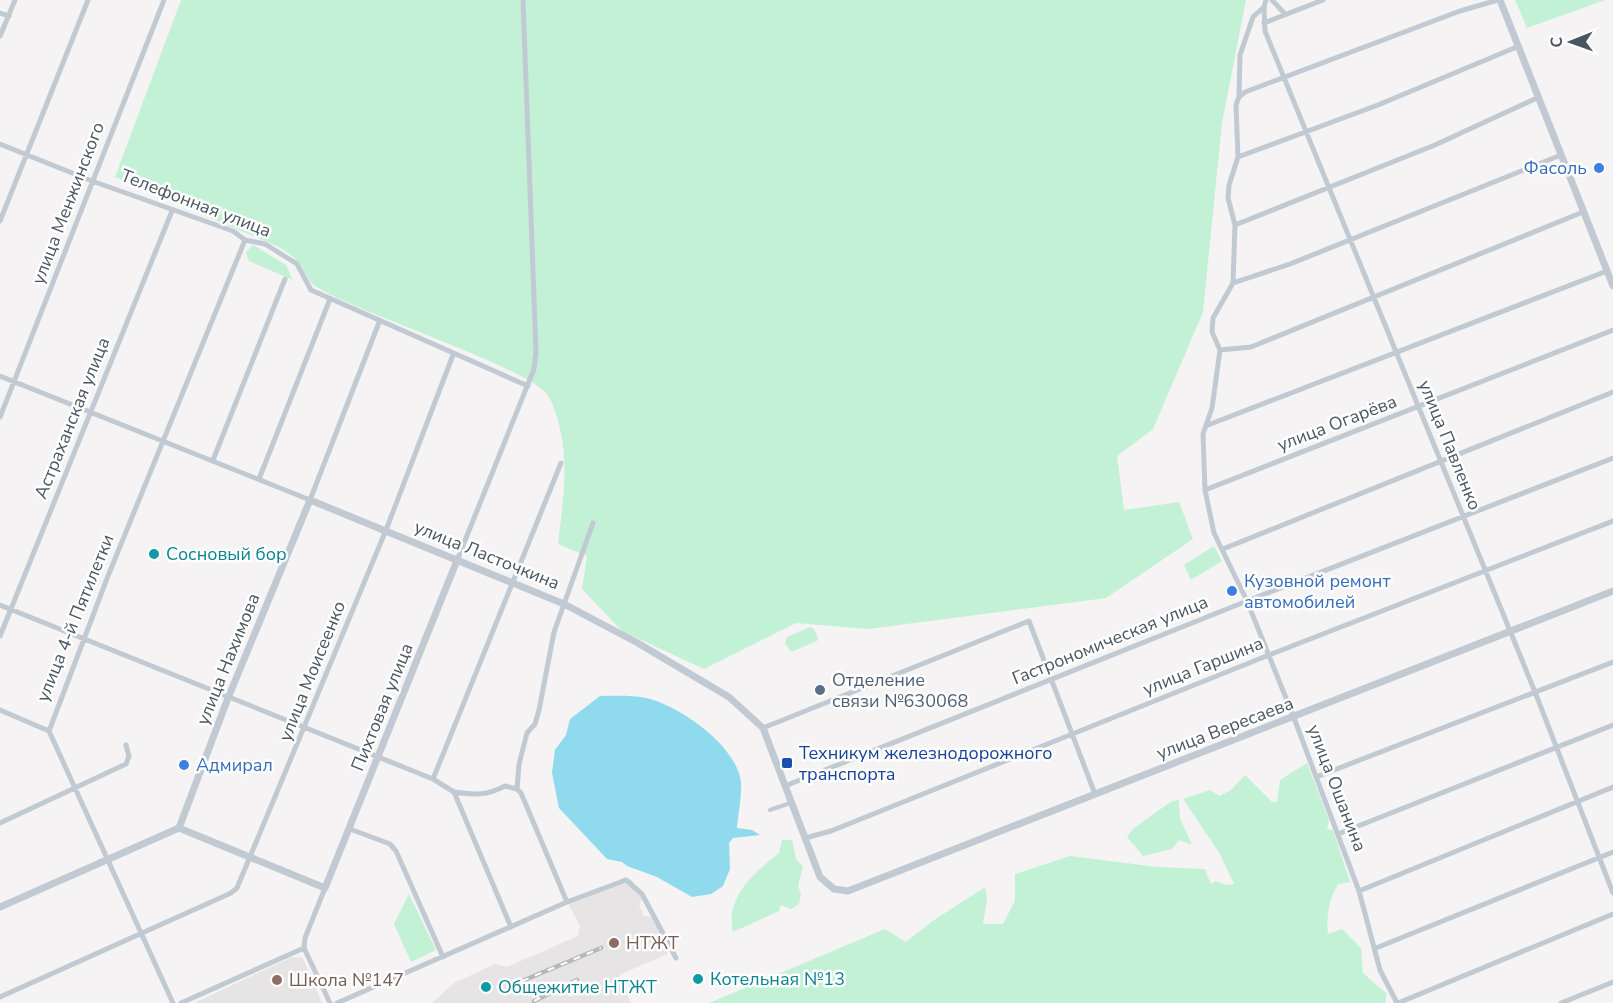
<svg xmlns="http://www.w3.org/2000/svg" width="1613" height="1003" font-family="'Nunito Sans',sans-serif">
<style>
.education{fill:#e6e4e5}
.green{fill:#c3f1d5}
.water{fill:#90daee}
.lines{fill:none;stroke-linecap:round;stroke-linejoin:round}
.pedestrian{stroke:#c1cad2;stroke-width:4}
.minor{stroke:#c1cad2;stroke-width:5}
.tertiary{stroke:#c1cad2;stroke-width:7}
.rail-casing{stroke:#b5b8bd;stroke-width:4.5}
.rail{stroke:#fff;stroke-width:2;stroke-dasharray:7;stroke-linecap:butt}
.shop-dot{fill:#3f7fe0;stroke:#fff;stroke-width:2}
.culture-dot{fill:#0f9aa8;stroke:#fff;stroke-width:2}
.service-dot{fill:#5c6f8a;stroke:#fff;stroke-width:2}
.transit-dot{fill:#1a4fb4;stroke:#fff;stroke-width:2}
.education-dot{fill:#8d6e63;stroke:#fff;stroke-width:2}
.labels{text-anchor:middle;stroke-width:5;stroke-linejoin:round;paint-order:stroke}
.shop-label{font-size:18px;fill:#366cbe;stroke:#fff;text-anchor:start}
.street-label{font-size:18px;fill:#4a5661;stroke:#fff}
.culture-label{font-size:18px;fill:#0d838f;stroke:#fff;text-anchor:start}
.service-label{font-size:18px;fill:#4e5e75;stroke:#fff;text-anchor:start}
.transit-label{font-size:18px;fill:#164399;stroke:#fff;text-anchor:start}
.education-label{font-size:18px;fill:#785e54;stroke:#fff;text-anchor:start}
</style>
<rect width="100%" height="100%" fill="#f5f3f3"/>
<path class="education" d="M626 877 633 881 642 899 639 905 644 916 651 917 670 949 667 954 619 975 631 1003H432L454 983 495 964 507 967 578 936 580 926 568 903Z
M292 957 303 958 322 1003H194Z"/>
<path class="green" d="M181 0H1246L1222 123 1203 312 1153 429 1117 456 1124 510 1179 502 1193 539 1106 598 868 629 796 623 704 669 622 631 582 589 587 556 558 544C564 494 572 444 549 397 535 369 354 312 315 286 309 282 305 271 300 264 294 257 287 252 279 247L115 177Z
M1515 0H1605L1527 28Z
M253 245 286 265 293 280 249 261 246 252Z
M1214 546 1222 561 1191 580 1184 565Z
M810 627 814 629 818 638 817 641 791 652 785 643 787 637Z
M1307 763 1329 820 1327 829 1333 830 1350 882 1338 884C1329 900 1326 915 1328 934L1342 929 1361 948 1363 973 1387 994 1385 1003H709L885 929 906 942 931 922 985 887 987 899 983 924H1003L1015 901V874L1070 856 1157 867 1205 869 1211 884 1215 881 1226 885 1234 884 1220 854 1183 799 1210 790 1219 796 1231 790 1245 775 1272 802H1277L1280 780Z
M1179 800 1180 819 1192 845 1179 840 1172 849 1143 856 1127 837 1134 828 1172 801Z
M782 840H792L796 859 803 866 798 886 801 894 799 904 791 909 781 905 779 911 733 932C725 897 754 873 779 853Z
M409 894 436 950 411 962 394 924Z"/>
<path class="water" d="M600 696C615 696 631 695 646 698 679 705 737 746 741 782 742 797 738 814 737 828L752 830 760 835 733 838 729 843 730 869 723 886 711 894 692 897 657 877 627 866 622 862 607 859 559 808 552 773 555 750 566 735 570 719Z"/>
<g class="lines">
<path class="pedestrian" d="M770 810 790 803"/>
<path class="minor" d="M1266 0 1264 7 1253 17 1240 55 1239 97 1236 105 1238 157 1229 185 1228 198 1235 225 1233 283 1213 318 1212 332 1220 350 1212 408 1203 434 1205 490 1214 533 1247 601 1294 718 1359 891 1380 970 1397 1003
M1272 0 1285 14
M1264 7 1265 31 1535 692 1613 893
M0 13 9 16
M1264 23 1323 0
M0 36 15 0
M1239 97 1245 92 1460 11 1498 0
M0 144 92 181 233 231 245 240 265 244 297 264 311 290 528 386
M1238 157 1378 105 1519 46
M0 221 88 0
M1235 225 1435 145 1539 97
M1233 283 1290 264 1561 155
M1220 350 1251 347 1583 212
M0 376 310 500 380 320
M0 417 164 0
M1208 425 1607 271
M213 460 285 279
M259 479 330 299
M1205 490 1613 330
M1223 549 1613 392
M458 558 534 369 536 352 523 0
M0 605 433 779 454 792 511 927
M0 636 172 211
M0 710 49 731
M763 728 1029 621 1095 794
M1316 777 1613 662
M433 779 561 463
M785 786 1247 601 1613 458
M454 792C475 795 486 796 505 786L517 789
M0 823 126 764 129 756 126 745
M350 829 390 844 396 851 443 957
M1338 834 1613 725
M805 838 831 831 1269 655 1613 521
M1359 891 1613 787
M567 902 521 793 517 789 519 764 527 733 535 724 539 710 554 632 593 523
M304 948 330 1003
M1376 948 1613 852
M0 997 231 893 237 888 386 530 453 355
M173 1003 49 731 108 576 245 240
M181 1003 304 948 305 938 325 888
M337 1003 567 902 626 880 642 894 676 958
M1398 1003 1613 914
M1561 1003 1613 982"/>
<path class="tertiary" d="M1500 0 1613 286
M179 828 325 888 458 558
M0 907 179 828 228 698 310 500 564 604 636 642 729 697 763 728 820 877 834 889 848 891 1613 591"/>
<g class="rail-casing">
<path id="rail" d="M522 981 601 948
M534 1001 577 980"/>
</g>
<use href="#rail" class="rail"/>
</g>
<g class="shop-dot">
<circle cx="1599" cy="168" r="6"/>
<circle cx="1232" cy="591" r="6"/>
<circle cx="184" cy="765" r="6"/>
</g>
<g class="culture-dot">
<circle cx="154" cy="554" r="6"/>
<circle cx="698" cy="979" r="6"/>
<circle cx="486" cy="987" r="6"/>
</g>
<circle class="service-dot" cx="820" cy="690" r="6"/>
<rect class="transit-dot" x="781" y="757" width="12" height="12" rx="3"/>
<g class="education-dot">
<circle cx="614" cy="943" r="6"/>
<circle cx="277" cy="980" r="6"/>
</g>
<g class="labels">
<g class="shop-label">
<text x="1587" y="174" text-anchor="end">Фасоль</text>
<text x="1244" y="587">Кузовной ремонт<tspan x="1244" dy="21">автомобилей</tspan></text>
<text x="196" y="771">Адмирал</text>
</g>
<g class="street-label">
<text transform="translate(68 203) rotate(-69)" y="6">улица Менжинского</text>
<text transform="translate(196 203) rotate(21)" y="6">Телефонная улица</text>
<text transform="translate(72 418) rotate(-68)" y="6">Астраханская улица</text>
<text transform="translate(1337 423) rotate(-21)" y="6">улица Огарёва</text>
<text transform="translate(1450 445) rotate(68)" y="6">улица Павленко</text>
<text transform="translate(487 555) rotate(22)" y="6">улица Ласточкина</text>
<text transform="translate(75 618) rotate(-68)" y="6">улица 4-й Пятилетки</text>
<text transform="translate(1110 640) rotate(-22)" y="6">Гастрономическая улица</text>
<text transform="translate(228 659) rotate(-68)" y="6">улица Нахимова</text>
<text transform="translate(1203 666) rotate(-22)" y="6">улица Гаршина</text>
<text transform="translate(312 671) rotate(-68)" y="6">улица Моисеенко</text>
<text transform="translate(382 707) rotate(-68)" y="6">Пихтовая улица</text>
<text transform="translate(1225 728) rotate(-21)" y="6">улица Вересаева</text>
<text transform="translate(1337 788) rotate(69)" y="6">улица Ошанина</text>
</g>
<g class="culture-label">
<text x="166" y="560">Сосновый бор</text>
<text x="710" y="985">Котельная №13</text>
<text x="498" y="993">Общежитие НТЖТ</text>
</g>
<g class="service-label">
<text x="832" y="686">Отделение<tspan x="832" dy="21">связи №630068</tspan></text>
</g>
<g class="transit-label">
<text x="799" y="759">Техникум железнодорожного<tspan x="799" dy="21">транспорта</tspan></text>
</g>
<g class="education-label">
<text x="626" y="949">НТЖТ</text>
<text x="289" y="986">Школа №147</text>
</g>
</g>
<g transform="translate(1571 42) rotate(269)" stroke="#ffffff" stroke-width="4.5" paint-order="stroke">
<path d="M0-4.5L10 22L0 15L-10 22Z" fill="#4a5661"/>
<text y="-9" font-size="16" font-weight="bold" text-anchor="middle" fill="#4a5661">С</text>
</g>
</svg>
